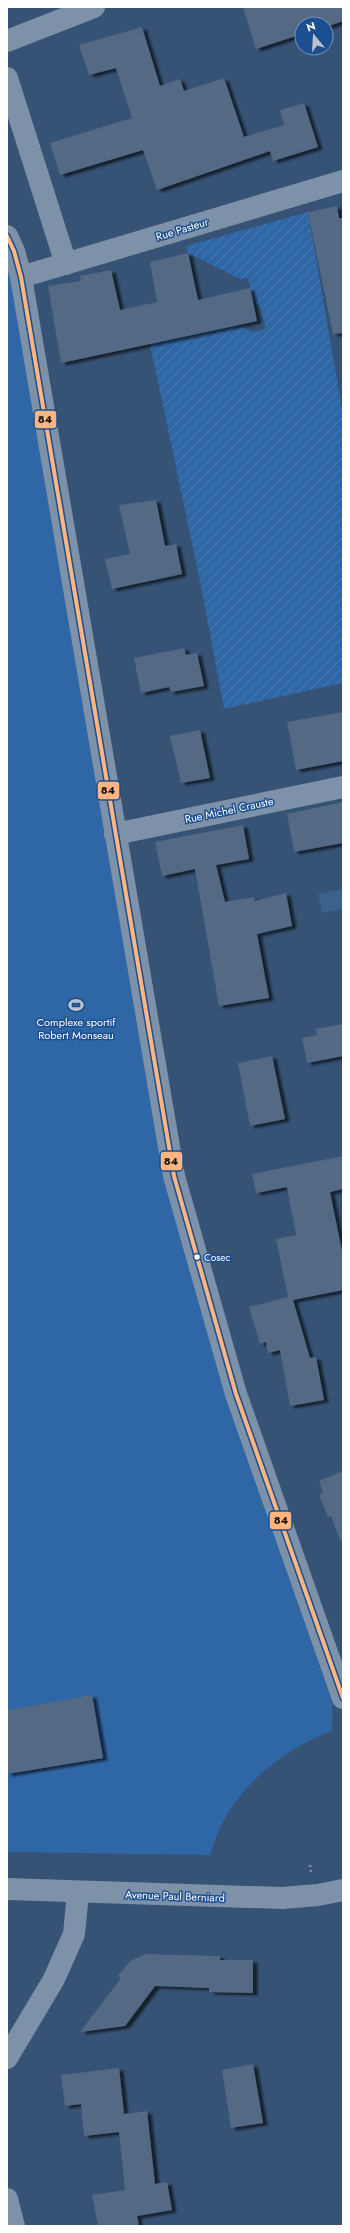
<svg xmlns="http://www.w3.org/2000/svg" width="350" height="2233" font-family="Jost,sans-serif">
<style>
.green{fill:#2f66a5}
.garden{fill:url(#garden-furrows)}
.water{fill:#3b618d}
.building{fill:#526984;filter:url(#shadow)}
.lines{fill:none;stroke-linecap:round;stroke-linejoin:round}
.path{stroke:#7d92a8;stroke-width:2.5;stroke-dasharray:2 3;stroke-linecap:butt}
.minor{stroke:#7d92a8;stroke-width:22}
.bus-1-casing{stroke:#1b4f8f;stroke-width:7}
.bus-1{stroke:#ffb580;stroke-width:4}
.bus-dot{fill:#fff;stroke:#1b4f8f;stroke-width:1.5}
.labels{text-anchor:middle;stroke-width:3;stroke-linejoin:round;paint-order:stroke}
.bus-label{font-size:10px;fill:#fff;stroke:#1b4f8f;text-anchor:start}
.street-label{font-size:11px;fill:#fff;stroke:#1b4f8f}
.poi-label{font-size:11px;fill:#fff;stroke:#1b4f8f}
.line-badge{stroke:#1b4f8f;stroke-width:1.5}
.pale-badge-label{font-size:11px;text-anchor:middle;font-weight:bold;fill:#111}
</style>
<defs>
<pattern id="garden-furrows" width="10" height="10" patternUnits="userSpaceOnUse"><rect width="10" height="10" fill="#2f66a5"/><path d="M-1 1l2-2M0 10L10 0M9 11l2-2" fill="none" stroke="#4e7db2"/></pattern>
<filter id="shadow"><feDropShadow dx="4.5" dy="2.5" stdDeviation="1" flood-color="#0009"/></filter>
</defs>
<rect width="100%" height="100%" fill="#365274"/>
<path class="green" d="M7 236 174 1176 333 1669 332 1731C289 1746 246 1780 224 1820 218 1831 214 1843 210 1855L7 1852Z"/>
<path class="garden" d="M308 212 343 415V683L224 709 201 586 150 344 238 325 252 332 266 329 261 309 252 297 248 278 240 279 188 253 186 246Z"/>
<path class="water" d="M343 889V909L322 913 318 894Z"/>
<path class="building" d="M243 7H343V21L326 27V24H302V34L256 49Z
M142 27 160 86 180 79 184 91 224 78 244 137 284 125 280 110 304 103 318 147 273 161 270 151 157 190 143 150 60 175 50 143 132 118 116 68 89 75 79 45Z
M337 206 339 218H343V333L333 334 308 212Z
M188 253 198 300 250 288 257 321 61 363 48 286 81 281 80 276 111 270 120 310 157 302 150 262Z
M156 500 165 546 176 544 182 574 112 589 105 559 130 554 119 505Z
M184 648 186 655 197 653 204 686 171 692 169 687 141 693 134 658Z
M343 712V761L296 770 287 722Z
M200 730 210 778 181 783 170 736Z
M343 802V843L294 852 287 814Z
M243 825 249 859 216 865 225 902 254 897 255 901 286 893 292 926 257 934 269 998 219 1006 195 869 162 876 155 842Z
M343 1024V1056L307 1063 302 1038 317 1035 316 1029Z
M272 1056 285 1119 250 1126 238 1063Z
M343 1156V1189L330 1192 343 1256V1290L293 1300 310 1358 316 1357 324 1400 290 1406 280 1350 268 1353 266 1342 260 1344 249 1307 288 1297 276 1239 296 1235 287 1187 256 1193 252 1174Z
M343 1471V1540H340L331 1516 328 1517 319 1495 323 1493 319 1481Z
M92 1695 103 1758 7 1774V1710Z
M146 1954 220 1956V1960H253V1993L209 1992V1988L155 1986 125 2026 80 2032 121 1978 118 1976 130 1961Z
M253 2064 263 2123 231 2128 222 2070Z
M119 2068 124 2114 147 2111 155 2184 167 2182 172 2210 137 2216 139 2226H98L92 2195 125 2190 119 2132 84 2136 81 2104 65 2106 61 2075Z"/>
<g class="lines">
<path class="path" d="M310 1865 311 1872"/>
<path class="minor" d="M7 41 94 7
M7 78 66 264
M7 236 14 251 21 277 174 1176 236 1394 343 1698
M21 277 343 181
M115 834 343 787
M7 1889 282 1898 318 1895 343 1890
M7 2058 54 1979 74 1934 78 1893
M7 2199 14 2226"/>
<g class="bus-1-casing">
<path id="bus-1" d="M7 236 14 251 21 277 174 1176 236 1394 343 1698"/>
</g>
<use href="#bus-1" class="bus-1"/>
</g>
<defs>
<g id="stadium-bare" transform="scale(1.2)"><path d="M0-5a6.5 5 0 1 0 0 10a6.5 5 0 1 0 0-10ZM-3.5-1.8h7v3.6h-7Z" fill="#b9c2ce" stroke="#1b4f8f" stroke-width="2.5" paint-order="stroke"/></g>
</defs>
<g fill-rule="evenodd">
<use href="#stadium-bare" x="76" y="1005"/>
</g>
<circle class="bus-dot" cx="197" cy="1257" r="3.5"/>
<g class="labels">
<g class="bus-label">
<text x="204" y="1261">Cosec</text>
</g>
<g class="street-label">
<text transform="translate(182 229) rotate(-17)" y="4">Rue Pasteur</text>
<text transform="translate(229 810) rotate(-12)" y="4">Rue Michel Crauste</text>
<text transform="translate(175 1896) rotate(2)" y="4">Avenue Paul Berniard</text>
</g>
<g class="poi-label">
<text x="76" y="1026">Complexe sportif<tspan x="76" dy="13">Robert Monseau</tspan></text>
</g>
</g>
<g class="line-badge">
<rect x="34" y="410" width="23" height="19" rx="4" fill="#ffb580"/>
<rect x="97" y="781" width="23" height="19" rx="4" fill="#ffb580"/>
<rect x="160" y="1151" width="23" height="20" rx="4" fill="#ffb580"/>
<rect x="269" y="1511" width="23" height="19" rx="4" fill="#ffb580"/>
</g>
<g class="pale-badge-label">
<text x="45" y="423">84</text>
<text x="108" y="794">84</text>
<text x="171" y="1165">84</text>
<text x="281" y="1524">84</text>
</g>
<rect width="350" height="2233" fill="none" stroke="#ffffff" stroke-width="16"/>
<g transform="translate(314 36) rotate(342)"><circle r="19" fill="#1b4f8f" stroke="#7695bc"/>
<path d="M0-3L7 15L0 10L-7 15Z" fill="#b9c2ce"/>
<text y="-6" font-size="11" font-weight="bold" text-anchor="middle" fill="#ffffff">N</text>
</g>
</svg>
